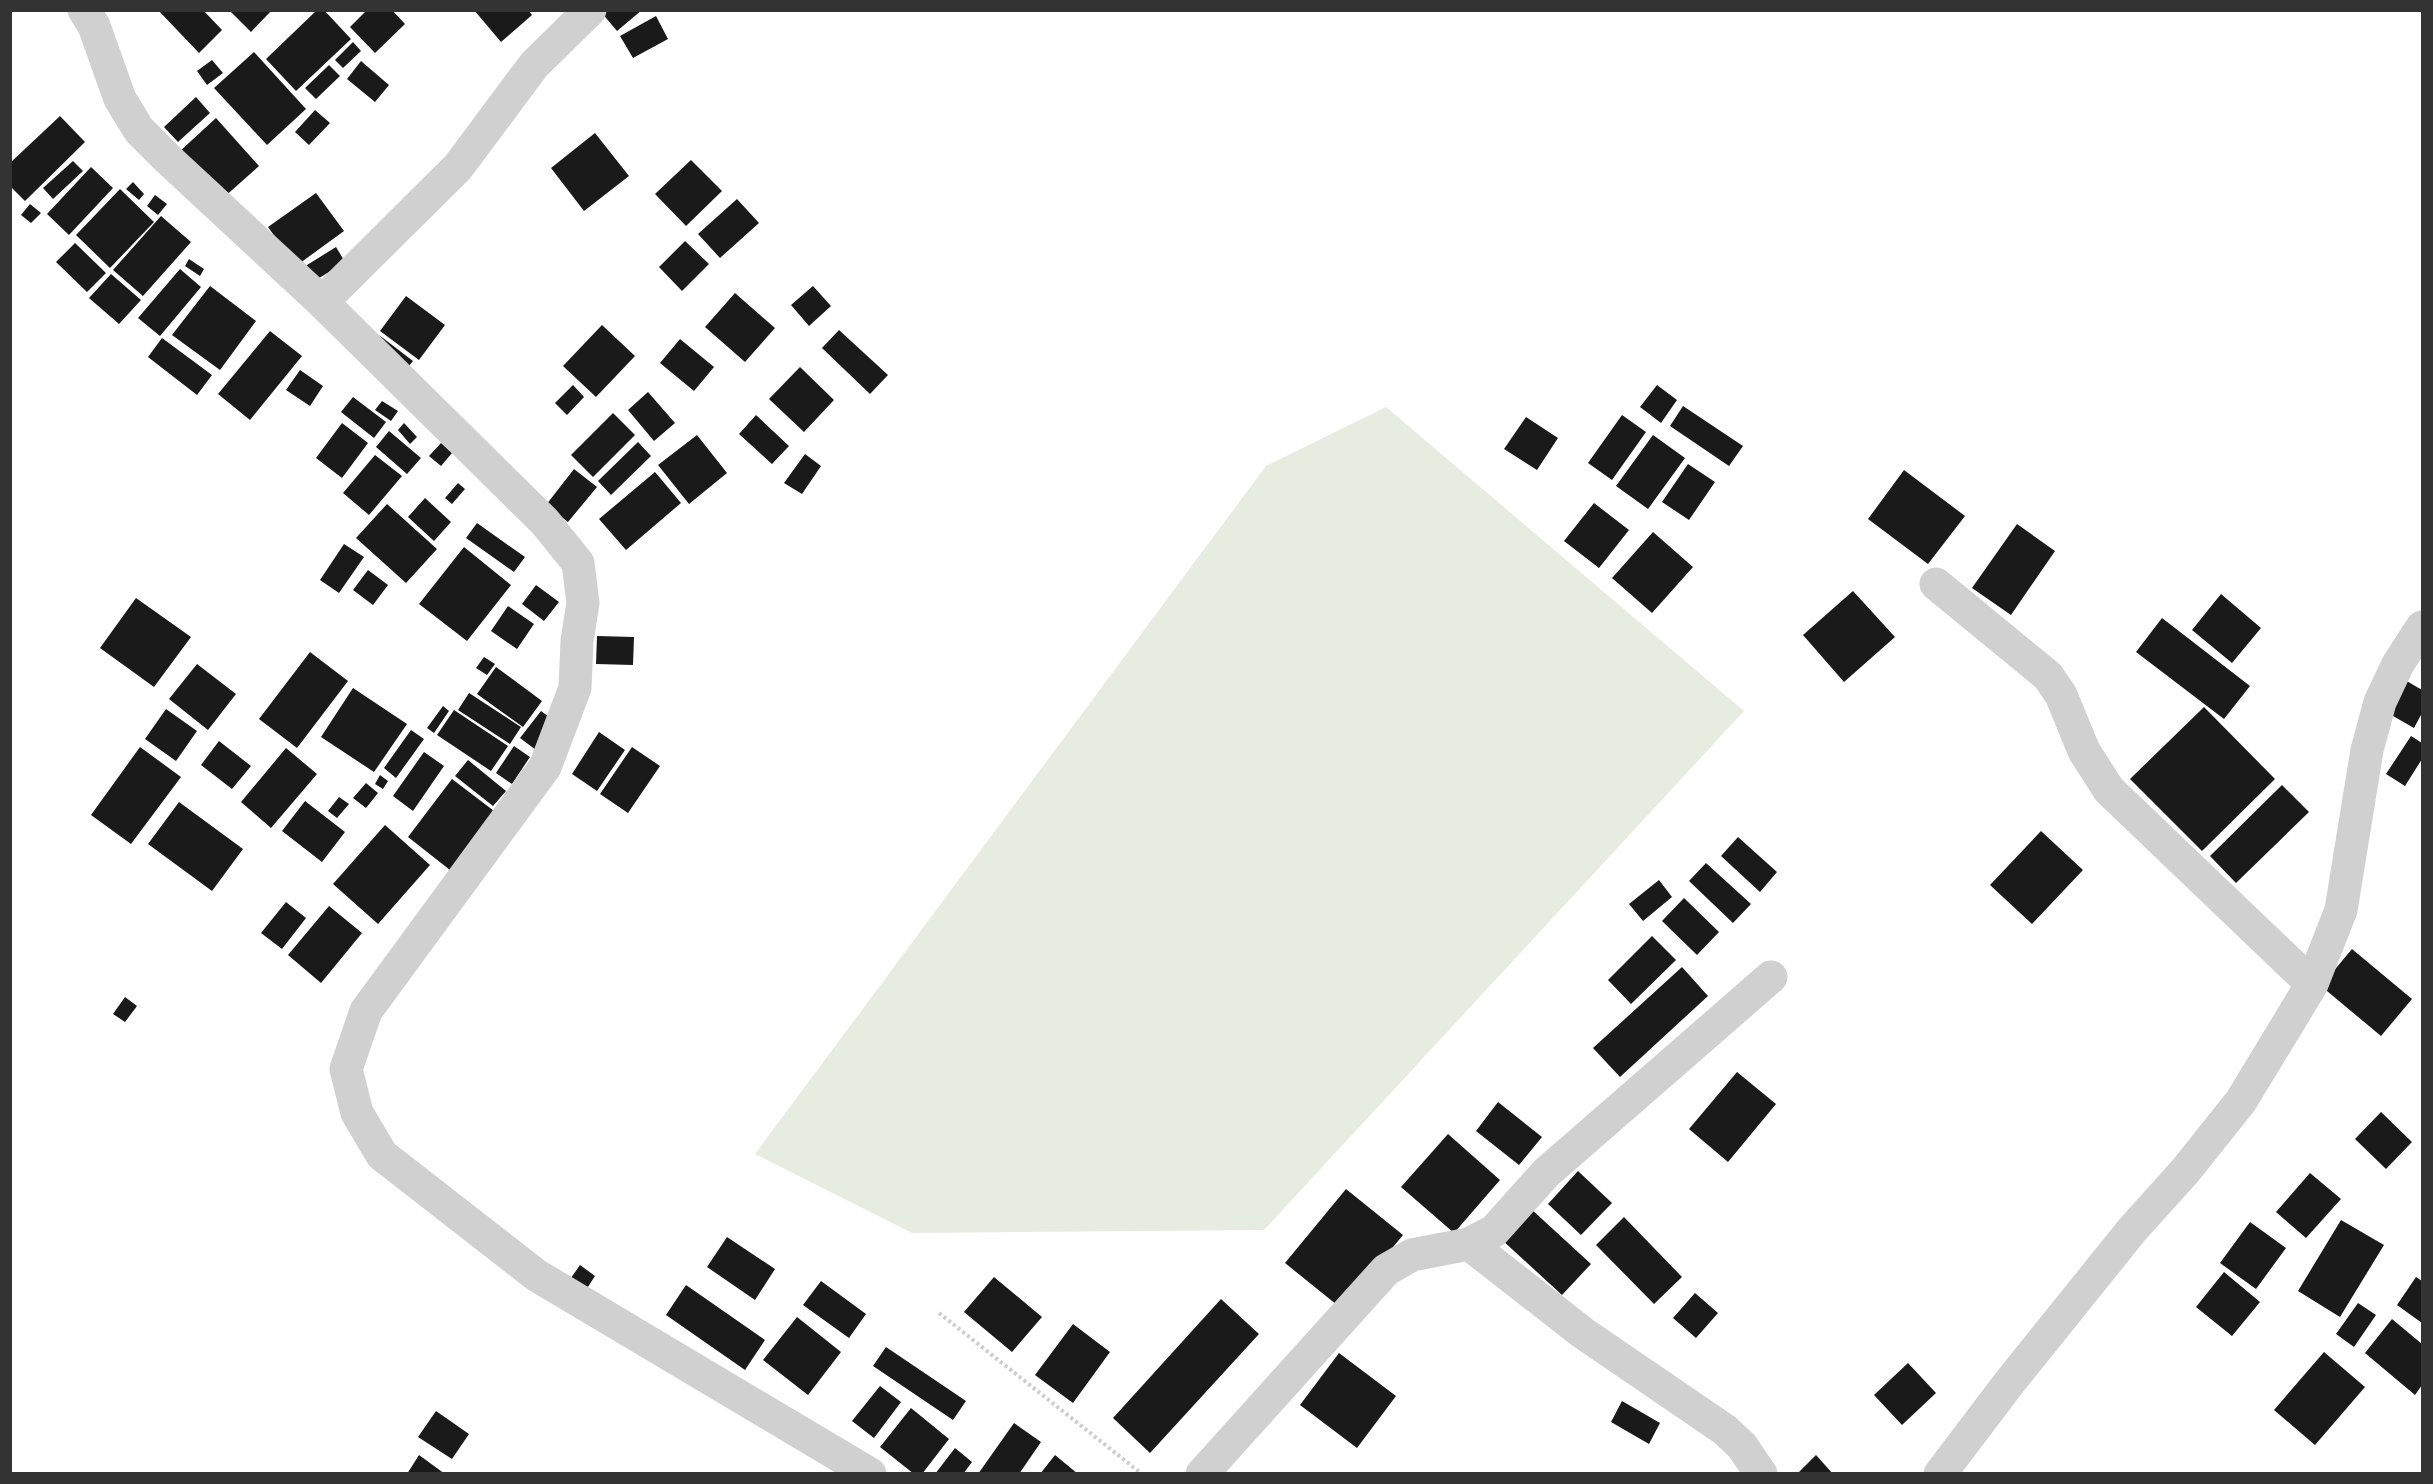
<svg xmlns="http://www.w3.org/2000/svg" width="2433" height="1484" font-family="'Varela Round',sans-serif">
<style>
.green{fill:#e6ecdf}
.building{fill:#1a1a1a}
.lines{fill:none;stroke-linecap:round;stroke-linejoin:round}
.path{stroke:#cdcdcd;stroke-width:4;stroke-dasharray:3 3;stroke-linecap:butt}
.minor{stroke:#d0d0d0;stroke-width:33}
</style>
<rect width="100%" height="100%" fill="#fff"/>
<path class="green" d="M1386 407 1744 711 1264 1230 912 1233 755 1154 1266 466Z"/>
<path class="building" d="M158 10H203L222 30 199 53Z
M229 10H272L251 32Z
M317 10H324L351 39 296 91 266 59Z
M367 10H392L405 24 375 53 350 27Z
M474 10H528L532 15 501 42Z
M603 10H642L617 31 601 12Z
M656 16 668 39 633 58 620 36Z
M353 42 361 51 343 68 335 60Z
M254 52 306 109 267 145 214 88Z
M212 60 223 73 207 85 197 71Z
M361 61 389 85 375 102 347 79Z
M329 65 340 76 316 99 305 88Z
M196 97 210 113 178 142 164 127Z
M315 110 330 123 309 145 295 132Z
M60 116 85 142 25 201 10 186V163Z
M216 118 259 166 222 199 179 152Z
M595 133 629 176 584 211 551 168Z
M691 160 722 191 686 226 655 194Z
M73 161 83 171 53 199 43 188Z
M91 167 113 188 69 235 47 214Z
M133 182 144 194 139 200 126 189Z
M120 189 154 222 110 268 76 235Z
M316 193 344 231 296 266 268 227Z
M155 195 167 204 158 215 147 206Z
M737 199 759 223 720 258 698 234Z
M30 204 41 213 31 223 21 215Z
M161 216 191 242 143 296 113 270Z
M685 241 709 264 682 291 659 267Z
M75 243 106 273 87 292 56 262Z
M336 247 345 262 308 285 299 270Z
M189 259 204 269 200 276 185 266Z
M180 269 201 287 160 336 138 318Z
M111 274 141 300 119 324 89 298Z
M210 286 256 321 220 370 172 335Z
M813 286 831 306 809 326 791 305Z
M735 293 775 328 745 362 705 327Z
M406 296 445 325 419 360 380 331Z
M602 325 635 356 596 397 563 366Z
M839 330 888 375 870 394 822 348Z
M270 331 302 356 250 420 218 394Z
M379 335 413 361 404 372Z
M162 338 212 375 197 395 148 357Z
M680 339 714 367 694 391 660 363Z
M800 367 834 400 804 432 769 399Z
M300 370 323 386 310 406 286 390Z
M573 385 584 397 567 415 555 403Z
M1657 385 1677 400 1661 423 1640 407Z
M648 392 675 423 654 441 628 410Z
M353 397 386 422 374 438 341 412Z
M382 401 398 411 391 421 375 410Z
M1683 406 1743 446 1729 466 1670 426Z
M613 413 635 435 593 477 571 455Z
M756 415 789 446 772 464 739 434Z
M1622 415 1646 432 1612 480 1588 463Z
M1526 417 1558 438 1537 470 1504 449Z
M342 423 368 443 342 478 316 458Z
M404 423 417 437 410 444 398 430Z
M389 431 421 458 407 474 376 447Z
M697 435 727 473 689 504 658 465Z
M1653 435 1685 458 1648 509 1616 486Z
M638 442 651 456 611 495 598 481Z
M441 443 452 453 441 466 429 456Z
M805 454 821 466 802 494 784 483Z
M375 455 402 476 369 515 343 493Z
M1688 464 1715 482 1689 520 1662 502Z
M574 469 597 487 568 522 546 505Z
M1904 470 1965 516 1928 564 1868 519Z
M655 472 681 503 626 550 599 519Z
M458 483 465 489 452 504 445 498Z
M425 498 451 522 434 541 408 517Z
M1594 503 1629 530 1599 568 1564 541Z
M387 504 437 549 406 583 356 538Z
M477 523 525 557 514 572 466 538Z
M2017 524 2055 551 2011 615 1972 588Z
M1653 532 1693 567 1652 613 1612 578Z
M344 544 364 557 339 593 320 580Z
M464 547 511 585 467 641 419 604Z
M368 570 388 585 373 605 353 590Z
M536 585 559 602 544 621 522 604Z
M1853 591 1895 637 1844 682 1803 635Z
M2221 594 2261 628 2232 663 2192 630Z
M136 598 191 637 154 687 100 648Z
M508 606 534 624 517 649 491 631Z
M2162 618 2250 686 2224 719 2136 652Z
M597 636 634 637 633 665 596 664Z
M310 652 348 681 297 748 259 719Z
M484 657 495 664 487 675 476 668Z
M197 664 236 694 208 730 169 699Z
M496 667 542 701 523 727 477 694Z
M2405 680 2422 690V713L2414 728 2386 712Z
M353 688 407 724 374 772 321 737Z
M469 693 521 727 510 744 458 710Z
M443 706 449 711 434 733 427 728Z
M2204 707 2275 779 2202 851 2130 779Z
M166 709 197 731 176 761 145 739Z
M454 710 508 746 491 771 437 735Z
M541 711 557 723 536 750 520 738Z
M411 730 424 739 396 778 384 768Z
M599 732 625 750 597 791 572 774Z
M2411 736 2422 743V759L2405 786 2386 774Z
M219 741 251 766 232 789 201 765Z
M514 746 530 757 512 784 496 773Z
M140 747 181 777 131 844 91 815Z
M632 747 660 766 628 813 600 794Z
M286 748 317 774 271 828 241 802Z
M424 752 444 766 413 811 393 796Z
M468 760 506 791 493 806 455 776Z
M380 775 388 781 383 789 375 784Z
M452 779 494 811 450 870 408 837Z
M366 783 378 793 366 808 353 798Z
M2282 785 2309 812 2236 883 2210 856Z
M339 797 349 804 337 818 328 811Z
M305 801 345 832 322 862 282 831Z
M179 802 243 849 212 891 148 844Z
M385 825 430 865 378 924 333 884Z
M2041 831 2083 870 2032 924 1990 885Z
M1738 837 1777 872 1760 892 1721 856Z
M1706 863 1751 904 1733 923 1689 881Z
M1659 880 1672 897 1643 921 1629 904Z
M1684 898 1719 932 1697 955 1662 921Z
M286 902 306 918 282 949 261 933Z
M329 906 362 933 321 983 288 955Z
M1652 936 1676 960 1631 1004 1608 980Z
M2352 949 2412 999 2381 1036 2321 986Z
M1682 967 1708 996 1620 1077 1593 1048Z
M125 997 137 1006 125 1022 113 1014Z
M1737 1072 1776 1104 1728 1162 1689 1129Z
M1498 1102 1542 1137 1519 1165 1476 1131Z
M2381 1112 2412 1142 2386 1169 2355 1139Z
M1448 1134 1500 1180 1454 1233 1401 1187Z
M1578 1171 1612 1203 1581 1235 1548 1204Z
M2310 1173 2341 1199 2306 1238 2276 1212Z
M1346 1189 1403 1235 1342 1309 1285 1263Z
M1530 1208 1591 1264 1562 1295 1501 1239Z
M1624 1217 1682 1277 1654 1304 1596 1245Z
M2341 1220 2384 1245 2340 1317 2298 1291Z
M2250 1222 2286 1248 2256 1289 2220 1263Z
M727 1237 775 1269 755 1300 707 1267Z
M580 1265 595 1276 582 1296 566 1285Z
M2224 1272 2260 1302 2232 1336 2196 1307Z
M994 1277 1042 1317 1012 1352 964 1312Z
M2416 1277 2422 1281V1323L2397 1305Z
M821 1281 866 1314 849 1338 803 1305Z
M686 1285 765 1340 745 1370 666 1315Z
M1695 1293 1718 1313 1696 1338 1673 1318Z
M1221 1299 1259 1334 1150 1453 1113 1418Z
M2358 1303 2376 1315 2354 1347 2336 1334Z
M797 1317 841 1352 808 1395 763 1360Z
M2392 1319 2422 1344V1385L2415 1395 2365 1353Z
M1073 1324 1110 1352 1073 1403 1035 1375Z
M886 1347 966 1401 953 1420 873 1366Z
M2324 1352 2365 1387 2315 1445 2274 1410Z
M1339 1353 1396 1396 1357 1448 1300 1405Z
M1908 1363 1936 1393 1902 1425 1874 1395Z
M880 1386 901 1402 874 1438 852 1421Z
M1622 1401 1660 1423 1649 1444 1611 1422Z
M911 1408 949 1439 922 1474H914L880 1447Z
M436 1411 469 1434 452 1459 418 1437Z
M1014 1423 1041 1442 1019 1474H978Z
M955 1448 972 1462 963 1474H935Z
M419 1455 445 1474H407Z
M1055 1455 1078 1474H1040Z
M1816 1455 1833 1474H1797Z"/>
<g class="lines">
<path class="path" d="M939 1313 1142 1474"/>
<path class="minor" d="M84 10 94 26 120 99 139 130 169 160 322 302 545 522 578 563 583 603 577 641 575 688 545 767 366 1011 346 1069 357 1113 382 1155 536 1275 870 1474
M322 302 458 167 534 65 590 10
M1936 584 2048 676 2061 695 2084 751 2109 790 2312 984
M1469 1244 1583 1333 1725 1430 1742 1446 1761 1474
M1202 1474 1386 1270 1412 1255 1469 1244 1494 1231 1546 1173 1771 977
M1940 1474 2009 1383 2132 1230 2186 1170 2241 1101 2312 984 2341 910 2367 750 2380 702 2398 664 2422 627"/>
</g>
<rect width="2433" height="1484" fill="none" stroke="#333333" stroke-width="24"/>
</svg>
